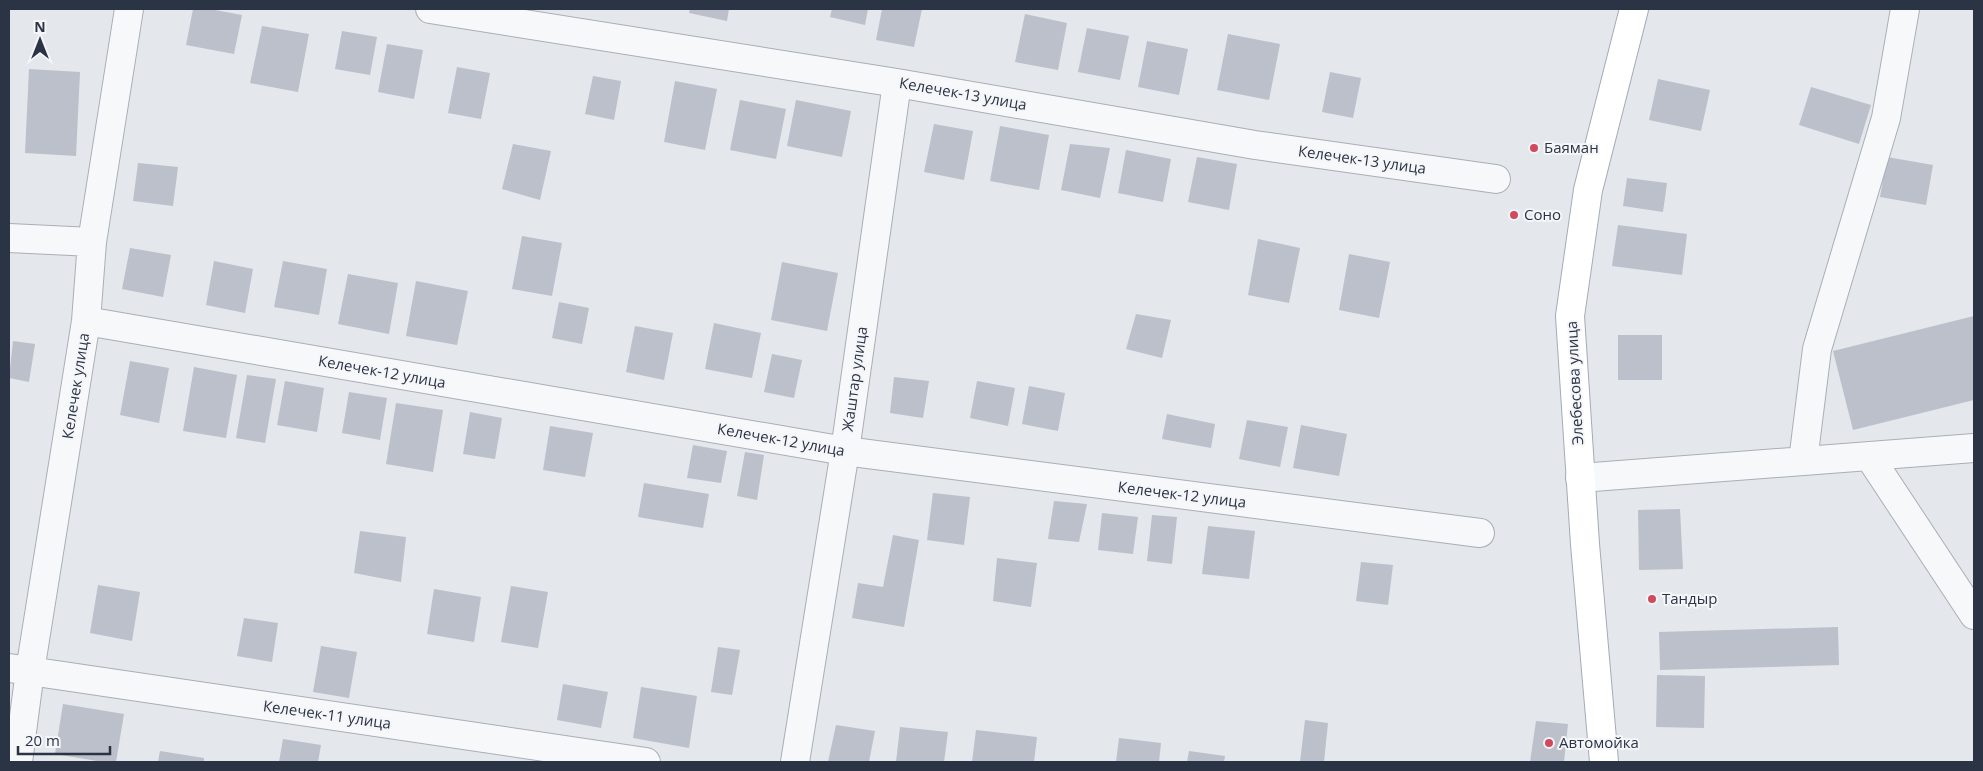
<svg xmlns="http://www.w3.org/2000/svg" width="1983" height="771" font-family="'Open Sans',sans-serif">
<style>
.building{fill:#bbc0ca}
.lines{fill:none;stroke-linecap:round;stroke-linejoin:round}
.minor-casing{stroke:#a9aeb7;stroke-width:30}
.major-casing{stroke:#a3abb8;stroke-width:30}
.minor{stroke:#f7f8fa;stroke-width:28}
.major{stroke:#fff;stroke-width:28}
.poi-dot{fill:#d1495b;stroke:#f4f6f9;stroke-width:2}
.labels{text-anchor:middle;stroke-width:4;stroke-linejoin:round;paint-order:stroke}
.street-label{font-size:15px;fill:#2b3445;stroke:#f4f6f9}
.poi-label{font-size:15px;fill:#2b3445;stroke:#f4f6f9;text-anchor:start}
</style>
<rect width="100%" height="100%" fill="#e4e7ec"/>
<path class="building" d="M193 9H210L242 15 234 54 186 45Z
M690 9H729L727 21 689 13Z
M832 9H868L865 25 830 17Z
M882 9H922L914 47 876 40Z
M1025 14 1067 23 1058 70 1015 62Z
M262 26 309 34 298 92 250 83Z
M1087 28 1129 36 1120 80 1078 72Z
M342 31 377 37 370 75 335 69Z
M1228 34 1280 44 1269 100 1217 90Z
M1147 41 1188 49 1179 95 1138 87Z
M387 44 423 50 414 99 378 92Z
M457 67 490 73 481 119 448 113Z
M29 69 80 72 76 156 25 153Z
M1330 72 1361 78 1353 118 1322 112Z
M593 76 621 81 614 120 585 114Z
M1658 79 1710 90 1701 131 1649 120Z
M675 81 717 89 705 150 664 142Z
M1811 87 1871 105 1859 144 1799 125Z
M740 100 786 109 776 159 730 150Z
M796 100 851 111 842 157 787 146Z
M934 124 973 131 964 180 924 172Z
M1000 126 1049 135 1039 190 990 181Z
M513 144 551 151 540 200 502 189Z
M1070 144 1110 148 1100 198 1061 190Z
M1126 150 1171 159 1163 202 1118 193Z
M1197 157 1237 164 1229 210 1188 202Z
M1887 157 1933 165 1926 205 1880 197Z
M138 163 178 167 173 206 133 201Z
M1627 178 1667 183 1663 212 1623 206Z
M1618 225 1687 234 1682 275 1612 266Z
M522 236 562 243 552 296 512 289Z
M1258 239 1300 248 1289 303 1248 295Z
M130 248 171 255 163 297 122 289Z
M1349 254 1390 262 1379 318 1339 310Z
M214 261 253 269 245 313 206 305Z
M283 261 327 269 319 315 274 307Z
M782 262 838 273 827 331 771 320Z
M348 274 398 283 389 334 338 324Z
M416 281 468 291 457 345 406 336Z
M559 302 589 308 582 344 552 338Z
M1136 314 1171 320 1162 358 1126 349Z
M1974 316V400L1853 430 1833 351Z
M714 323 761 333 752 378 705 369Z
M635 326 673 333 664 380 626 372Z
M1618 335H1662V380H1618Z
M13 341 35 344 29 382 9 378Z
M772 354 802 360 794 398 764 392Z
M130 361 169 368 159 423 120 415Z
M194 367 237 375 226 438 183 431Z
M247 375 276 379 265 443 236 438Z
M894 377 929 381 923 418 890 413Z
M285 381 324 388 317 432 277 425Z
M977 381 1015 388 1008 426 970 418Z
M1029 386 1065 393 1058 431 1022 424Z
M349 392 387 398 380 440 342 433Z
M396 403 443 410 433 472 386 464Z
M470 412 502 418 495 459 463 454Z
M1167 414 1215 424 1211 448 1162 439Z
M1247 420 1288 427 1280 467 1239 459Z
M1301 425 1347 434 1339 476 1293 468Z
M550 426 593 433 585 477 543 470Z
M693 445 727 451 721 483 687 478Z
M745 452 764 455 757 500 737 496Z
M644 483 709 494 703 528 638 517Z
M933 493 970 497 964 545 927 540Z
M1054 501 1087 504 1079 542 1048 539Z
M1680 509 1683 569 1639 570 1638 510Z
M1102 513 1138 517 1133 554 1098 550Z
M1152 515 1177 517 1172 564 1147 561Z
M1208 526 1255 531 1249 579 1202 574Z
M360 531 406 537 401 582 354 573Z
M893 535 919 540 904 627 852 618 858 583 883 587Z
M997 558 1037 563 1031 607 993 601Z
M1361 562 1393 565 1388 605 1356 601Z
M98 585 140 592 132 641 90 633Z
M511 586 548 592 538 648 501 642Z
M434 589 481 597 474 642 427 634Z
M244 618 278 623 272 662 237 656Z
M1838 627 1839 665 1660 670 1659 632Z
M321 646 357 652 349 698 313 692Z
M718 647 740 650 732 695 711 692Z
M1657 675 1705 676 1704 728 1656 727Z
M563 684 608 692 601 728 557 720Z
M641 687 697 696 689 748 633 738Z
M63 704 124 714 116 762H103L55 754Z
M1305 720 1328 723 1324 762H1300Z
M1536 721 1568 724 1564 762H1530Z
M836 725 875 731 869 762H828Z
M900 727 948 732 944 762H896Z
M976 730 1037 737 1034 762H972Z
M1119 738 1161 743 1159 762H1116Z
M283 739 321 745 318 762H279Z
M160 751 204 758V762H158Z
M1189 751 1225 756 1224 762H1187Z"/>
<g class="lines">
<g class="minor-casing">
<path id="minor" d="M430 9 897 83 1255 145 1496 179
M9 238 92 242
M86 321 845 451 1480 533
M1869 456 1974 615
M1803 461 1817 349 1886 118 1905 9
M1580 478 1974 448
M9 668 646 762
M18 762 30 671 86 321 92 242 129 9
M795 762 845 451 897 83"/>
</g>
<g class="major-casing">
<path id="major" d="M1604 762 1585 544 1570 316 1588 190 1634 9"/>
</g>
<use href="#minor" class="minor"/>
<use href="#major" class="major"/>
</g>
<g class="poi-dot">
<circle cx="1534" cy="148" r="5"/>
<circle cx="1514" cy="215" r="5"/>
<circle cx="1652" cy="599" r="5"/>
<circle cx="1549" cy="743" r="5"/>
</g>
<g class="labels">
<g class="street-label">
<text transform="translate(963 94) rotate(10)" y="5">Келечек-13 улица</text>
<text transform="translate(1362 160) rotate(8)" y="5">Келечек-13 улица</text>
<text transform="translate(382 372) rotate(10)" y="5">Келечек-12 улица</text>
<text transform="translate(855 379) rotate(-82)" y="5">Жаштар улица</text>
<text transform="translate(1575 383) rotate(-93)" y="5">Элебесова улица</text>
<text transform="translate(76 386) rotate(-81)" y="5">Келечек улица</text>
<text transform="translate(781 440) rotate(10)" y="5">Келечек-12 улица</text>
<text transform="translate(1182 495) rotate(7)" y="5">Келечек-12 улица</text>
<text transform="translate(327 715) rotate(8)" y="5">Келечек-11 улица</text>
</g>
<g class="poi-label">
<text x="1544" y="153">Баяман</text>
<text x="1524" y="220">Соно</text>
<text x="1662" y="604">Тандыр</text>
<text x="1559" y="748">Автомойка</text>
</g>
</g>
<rect width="1983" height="771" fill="none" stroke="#2b3445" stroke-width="20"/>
<g transform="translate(40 40)" stroke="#f4f6f9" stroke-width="4" paint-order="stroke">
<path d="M0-4L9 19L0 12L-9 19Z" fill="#2b3445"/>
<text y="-8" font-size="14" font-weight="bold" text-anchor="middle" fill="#2b3445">N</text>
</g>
<path d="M18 746v8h92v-8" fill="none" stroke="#2b3445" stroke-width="2.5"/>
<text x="25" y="746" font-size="15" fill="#2b3445" stroke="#f4f6f9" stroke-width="4" paint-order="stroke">20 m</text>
</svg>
